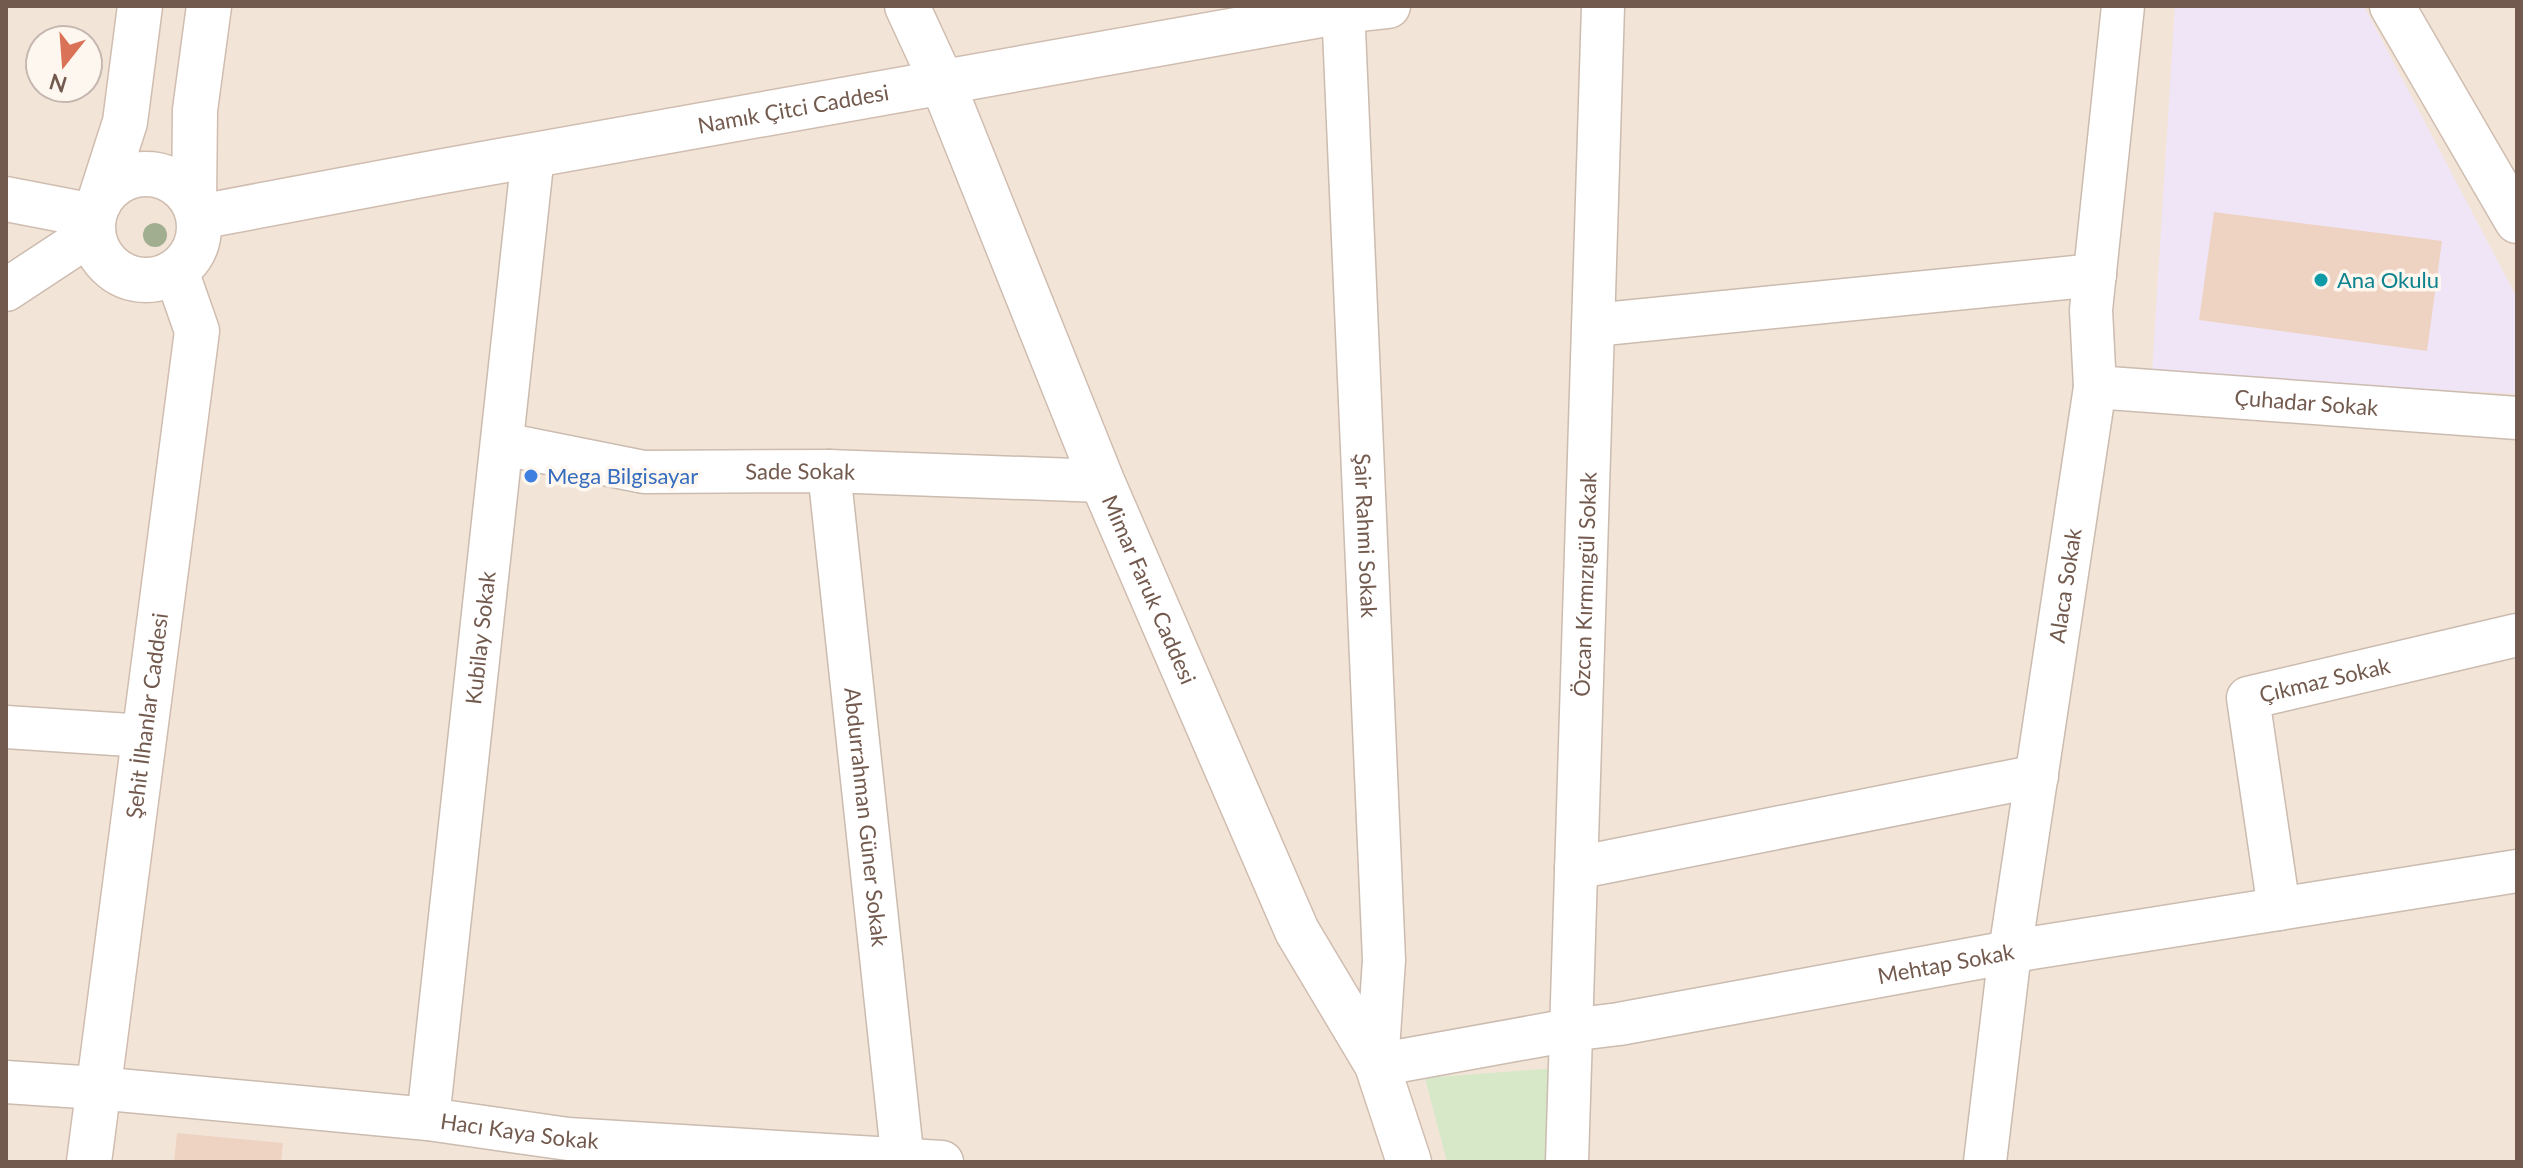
<svg xmlns="http://www.w3.org/2000/svg" width="2523" height="1168" font-family="Lato,sans-serif">
<style>
.residential{fill:#f2e5d8;fill-rule:evenodd}
.education{fill:#f0e5f7}
.green{fill:#d6e8c8}
.building{fill:#eed3c3}
.lines{fill:none;stroke-linecap:round;stroke-linejoin:round}
.street-casing{stroke:#ccbbaf;stroke-width:45}
.secondary-casing{stroke:#d0bdb0;stroke-width:47}
.street{stroke:#fff;stroke-width:42}
.secondary{stroke:#fff;stroke-width:44}
.tree{fill:#a1af90}
.culture-dot{fill:#0f9aa8;stroke:#fef7ef;stroke-width:3}
.shop-dot{fill:#3f7fe0;stroke:#fef7ef;stroke-width:3}
.labels{text-anchor:middle;stroke-width:7;stroke-linejoin:round;paint-order:stroke}
.street-label{font-size:22px;fill:#735a4e;stroke:#fef7ef}
.culture-label{font-size:22px;fill:#0d838f;stroke:#fef7ef;text-anchor:start}
.shop-label{font-size:22px;fill:#366cbe;stroke:#fef7ef;text-anchor:start}
</style>
<rect width="100%" height="100%" fill="#fbf3e9"/>
<path class="residential" d="M6 6H2517V1162H6ZM40 40H88V88H40Z"/>
<path class="education" d="M2175 6H2364L2517 298V394L2152 374Z"/>
<path class="green" d="M1556 1068 1552 1162H1447L1425 1078Z"/>
<path class="building" d="M2214 212 2442 241 2427 351 2199 320Z
M177 1133 283 1143 281 1162H174Z"/>
<g class="lines">
<g class="street-casing">
<g id="street">
<path id="s1" d="M1343 6 1384 960 1377 1065 1570 1030 1619 1024 2026 949 2517 871"/>
<path d="M6 290 94 232"/>
<path d="M1594 325 2095 275"/>
<path id="s2" d="M2095 387 2517 418"/>
<path id="s3" d="M503 444 644 472 829 471 1102 481"/>
<path id="s4" d="M829 471 903 1162"/>
<path d="M6 727 145 736"/>
<path d="M1576 868 2037 776"/>
<path id="s5" d="M2279 909 2248 698 2517 635"/>
<path id="s6" d="M6 1082 97 1088 428 1119 568 1139 942 1162"/>
<path id="s7" d="M428 1119 533 155"/>
<path id="s8" d="M1567 1162 1603 6"/>
<path id="s9" d="M1985 1162 2010 952 2095 387 2091 310 2123 6"/>
</g>
</g>
<g class="secondary-casing">
<g id="secondary">
<path id="s10" d="M907 6 942 82 1102 481 1297 931 1377 1065 1409 1162"/>
<path d="M2392 6 2517 221"/>
<circle cx="146" cy="227" r="53"/>
<path d="M6 199 94 216"/>
<path d="M99 203 125 122 140 6"/>
<path d="M194 203 195 110 209 6"/>
<path id="s11" d="M199 217 438 172 1343 11 1388 6"/>
<path id="s12" d="M89 1162 197 331 176 271"/>
</g>
</g>
<use href="#street" class="street"/>
<use href="#secondary" class="secondary"/>
</g>
<circle class="tree" cx="155" cy="235" r="12"/>
<circle class="culture-dot" cx="2321" cy="280" r="8"/>
<circle class="shop-dot" cx="531" cy="476" r="8"/>
<g class="labels">
<g class="street-label">
<text dy="8" stroke="none"><textPath href="#s11" startOffset="604">Namık Çitci Caddesi</textPath></text>
<text dy="8" stroke="none"><textPath href="#s2" startOffset="212">Çuhadar Sokak</textPath></text>
<text dy="8" stroke="none"><textPath href="#s3" startOffset="300">Sade Sokak</textPath></text>
<text dy="8" stroke="none"><textPath href="#s1" startOffset="530">Şair Rahmi Sokak</textPath></text>
<text dy="8" stroke="none"><textPath href="#s8" startOffset="578">Özcan Kırmızıgül Sokak</textPath></text>
<text dy="8" stroke="none"><textPath href="#s9" startOffset="582">Alaca Sokak</textPath></text>
<text dy="8" stroke="none"><textPath href="#s10" startOffset="632">Mimar Faruk Caddesi</textPath></text>
<text dy="8" stroke="none"><textPath href="#s7" startOffset="484">Kubilay Sokak</textPath></text>
<text dy="8" stroke="none"><textPath href="#s5" startOffset="292">Çıkmaz Sokak</textPath></text>
<text dy="8" stroke="none"><textPath href="#s12" startOffset="450">Şehit İlhanlar Caddesi</textPath></text>
<text dy="8" stroke="none"><textPath href="#s4" startOffset="348">Abdurrahman Güner Sokak</textPath></text>
<text dy="8" stroke="none"><textPath href="#s1" startOffset="1638">Mehtap Sokak</textPath></text>
<text dy="8" stroke="none"><textPath href="#s6" startOffset="516">Hacı Kaya Sokak</textPath></text>
</g>
<g class="culture-label">
<text x="2337" y="288">Ana Okulu</text>
</g>
<g class="shop-label">
<text x="547" y="484">Mega Bilgisayar</text>
</g>
</g>
<rect width="2523" height="1168" fill="none" stroke="#735a4e" stroke-width="16"/>
<g transform="translate(64 64) rotate(197)"><circle r="38" fill="#fef7ef" stroke="#c6b8af" stroke-width="2"/>
<path d="M0-6L14 30L0 20L-14 30Z" fill="#da7258"/>
<text y="-12" font-size="22" font-weight="bold" text-anchor="middle" fill="#735a4e">N</text>
</g>
</svg>
